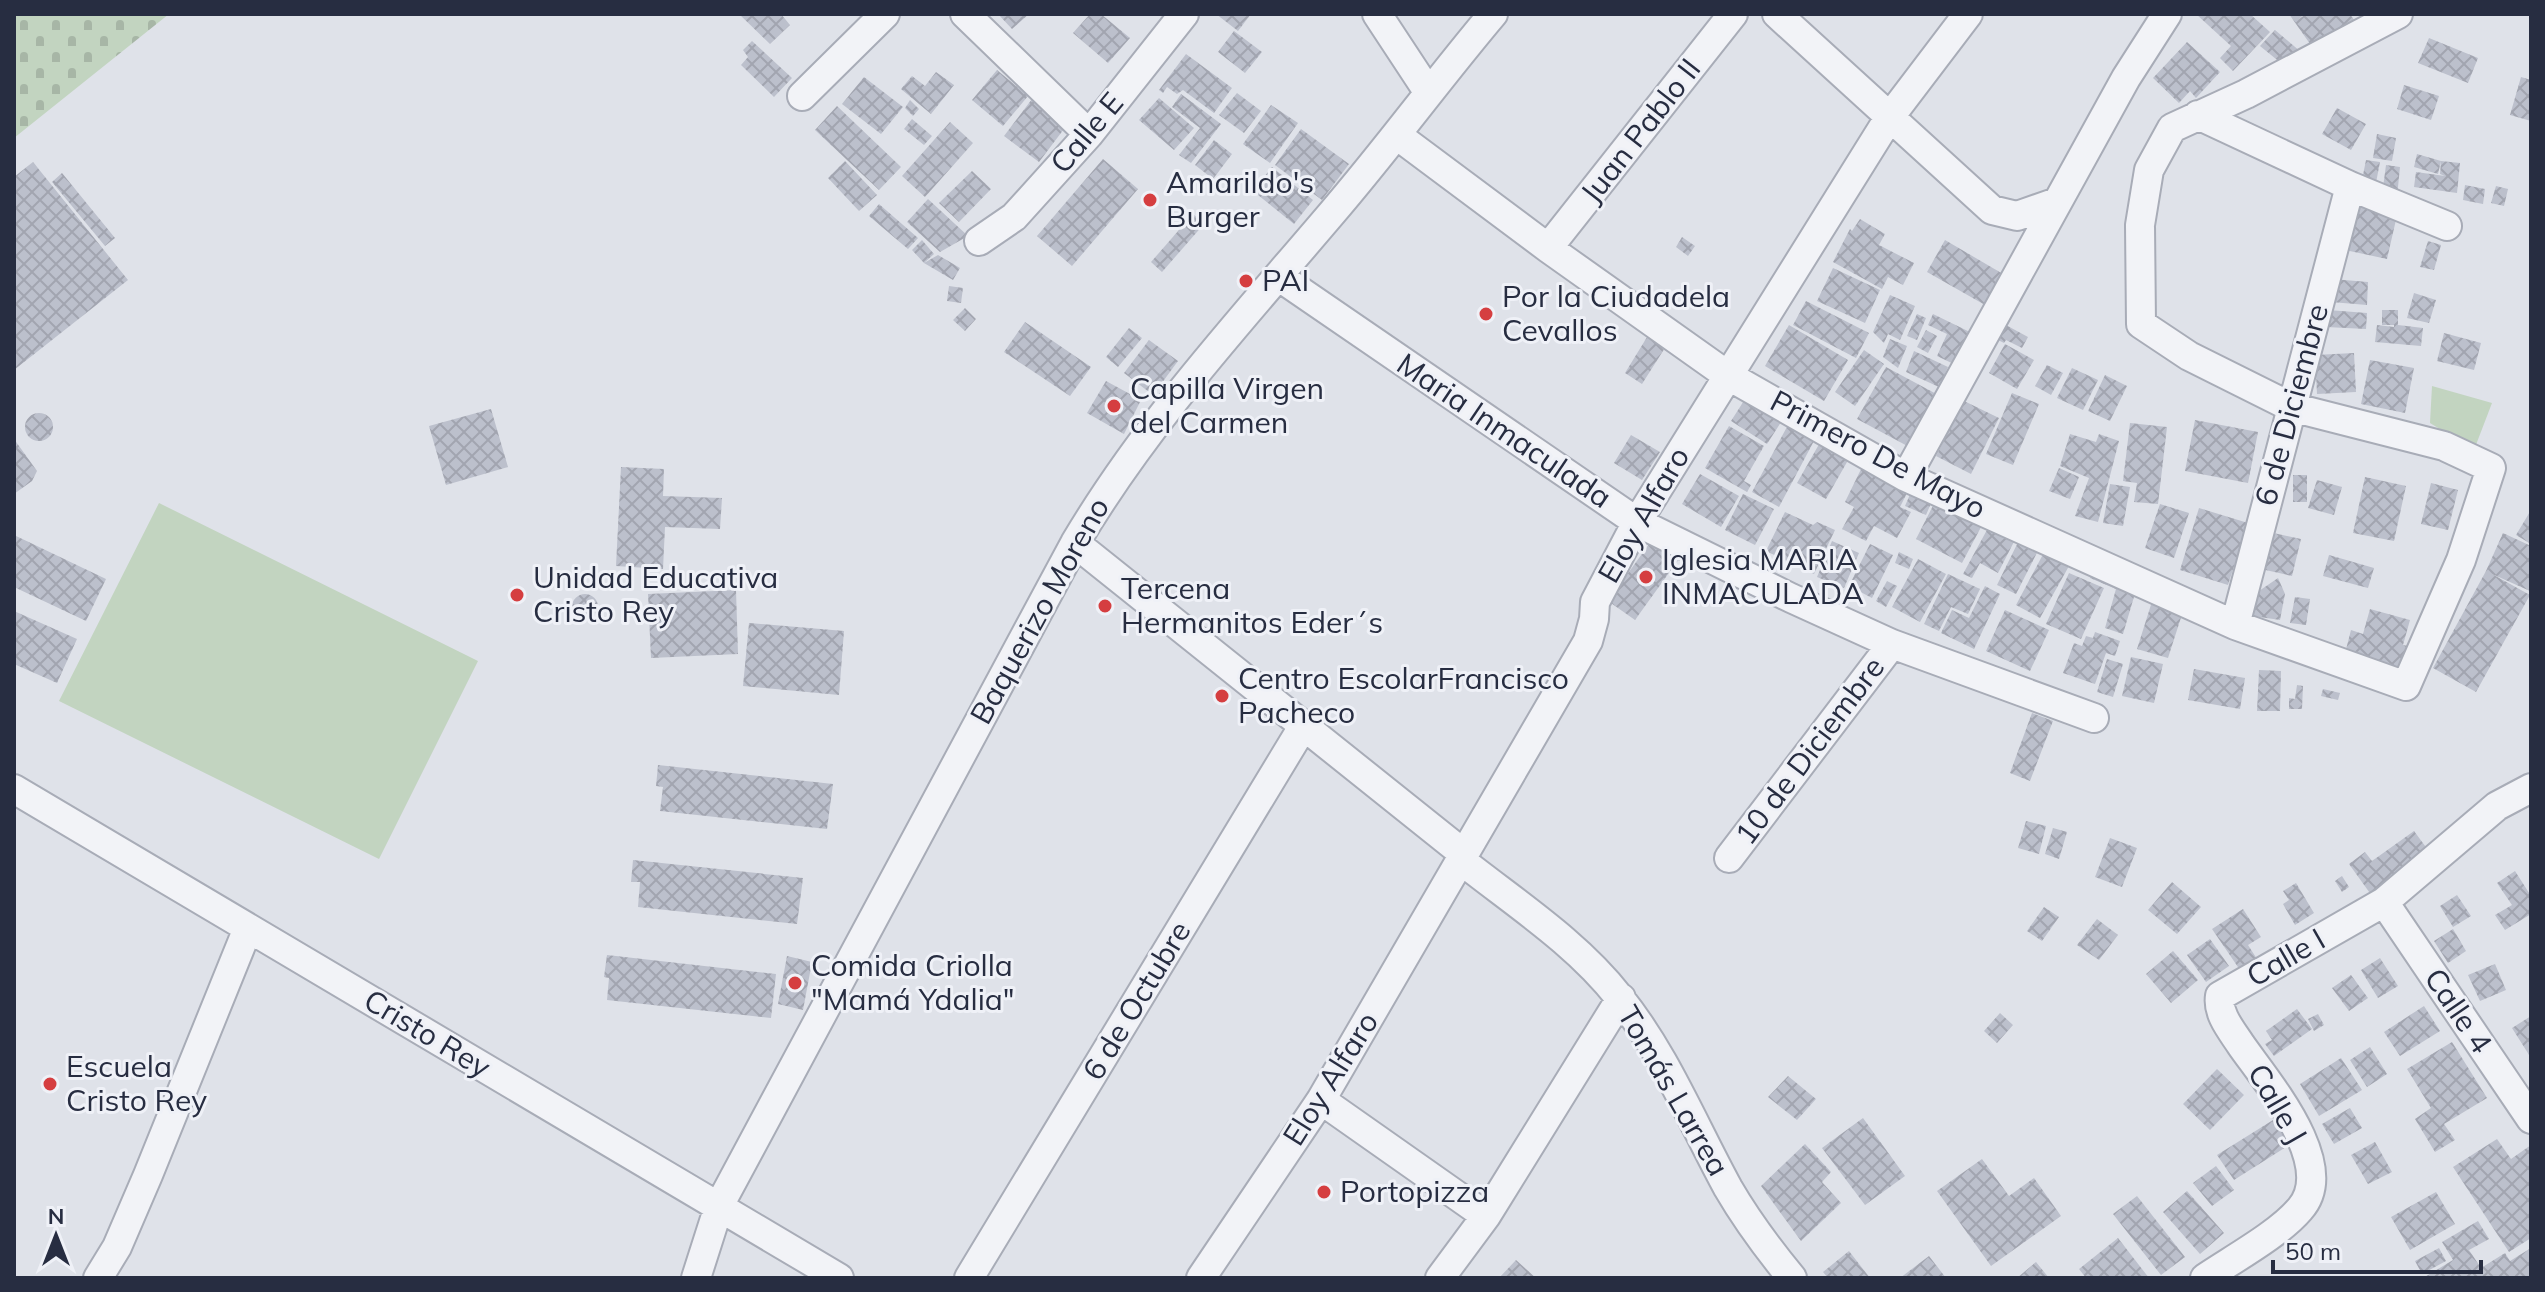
<svg xmlns="http://www.w3.org/2000/svg" width="2545" height="1292" font-family="Mulish,sans-serif">
<style>
.green{fill:#c2d4c0}
.cemetery{fill:url(#cemetery-stones)}
.building{fill:url(#building-cross-hatch)}
.lines{fill:none;stroke-linecap:round;stroke-linejoin:round}
.minor-casing{stroke:#a8acb7;stroke-width:32}
.minor{stroke:#f2f3f7;stroke-width:28}
.poi-dot{fill:#d53e40;stroke:#eff1f7;stroke-width:3}
.labels{text-anchor:middle;stroke-width:6;stroke-linejoin:round;paint-order:stroke}
.street-label{font-size:30px;fill:#272d41;stroke:#eff1f7}
.poi-label{font-size:30px;fill:#272d41;stroke:#eff1f7;text-anchor:start}
</style>
<defs>
<pattern id="cemetery-stones" width="16" height="16" patternUnits="userSpaceOnUse" patternTransform="scale(2)"><rect width="16" height="16" fill="#c2d4c0"/><path d="M2 7V4a2 2 0 0 1 4 0v3zM10 15v-3a2 2 0 0 1 4 0v3z" fill="#a7b6a6"/></pattern>
<pattern id="building-cross-hatch" width="8" height="8" patternUnits="userSpaceOnUse" patternTransform="scale(2)"><rect width="8" height="8" fill="#bcc0cc"/><path d="M0 0l8 8M0 8l8-8" fill="none" stroke="#a2a5b0"/></pattern>
</defs>
<rect width="100%" height="100%" fill="#dfe2e9"/>
<path class="green" d="M2432 386 2492 403 2474 450 2430 423Z
M159 503 478 661 379 859 59 701Z"/>
<path class="cemetery" d="M14 14H169L14 138Z"/>
<path class="building" d="M739 14H781L790 25 770 44Z
M998 14H1029L1012 29Z
M1090 14H1101L1130 38 1108 63 1073 33Z
M1216 14H1251L1238 31Z
M2196 14H2250L2270 32 2233 71 2220 58 2231 46Z
M2289 14H2304L2299 19 2306 14H2350L2356 23 2315 51Z
M2275 30 2301 52 2287 68 2260 46Z
M1234 31 1262 52 1245 73 1218 52Z
M2429 38 2478 58 2468 83 2418 63Z
M752 41 792 78 774 97 741 65 748 57 743 50Z
M2187 42 2220 72 2196 98 2190 91 2179 103 2153 78Z
M1186 54 1232 88 1214 113 1183 90 1177 94 1167 87 1163 93 1159 90Z
M997 70 1028 96 1003 126 972 100Z
M936 72 954 85 931 114 901 89 912 76 925 86Z
M864 77 903 107 881 134 842 104Z
M2521 77 2531 80V121L2510 115Z
M2404 85 2439 96 2431 120 2397 109Z
M1237 93 1261 111 1244 133 1219 115Z
M1181 94 1221 124 1191 163 1179 155 1200 128 1172 107Z
M1159 98 1194 128 1174 150 1139 120Z
M1032 99 1067 125 1039 162 1004 136Z
M910 100 919 109 913 116 905 108Z
M1271 105 1298 123 1270 163 1243 144Z
M837 106 901 167 879 190 815 130Z
M2337 108 2366 124 2351 150 2322 134Z
M912 119 932 136 924 145 904 129Z
M950 122 973 143 925 197 902 176Z
M1301 129 1349 164 1322 200 1275 165Z
M2377 134 2396 138 2392 161 2373 158Z
M1214 140 1232 154 1213 179 1195 165Z
M2417 154 2441 161 2438 174 2414 167Z
M1103 159 1138 189 1072 266 1037 236Z
M2366 160 2380 162 2374 193 2360 190Z
M845 161 877 195 859 211 828 178Z
M2441 161 2460 163 2457 193 2414 187 2416 172 2445 176 2440 174Z
M33 162 128 280 14 370V177Z
M2386 165 2400 167 2397 197 2382 195Z
M1272 167 1313 200 1294 224 1253 191Z
M972 171 991 189 959 222 939 203Z
M62 173 115 238 105 246 52 182Z
M2465 185 2485 189 2483 204 2463 200Z
M2496 186 2508 189 2504 206 2491 203Z
M928 199 968 236 940 252 907 222Z
M2356 202 2398 211 2387 259 2345 250Z
M879 204 918 238 908 249 869 216Z
M1193 214 1204 224 1162 272 1151 262Z
M1860 219 1885 234 1879 245 1914 263 1903 285 1888 277 1882 289 1833 262 1850 229 1852 231Z
M1682 237 1695 246 1688 256 1676 247Z
M922 240 934 254 924 263 912 250Z
M1945 240 2003 274 1985 305 1927 272Z
M2428 241 2441 245 2434 270 2420 267Z
M938 255 960 268 953 280 924 263Z
M1833 268 1880 290 1865 323 1817 301Z
M2332 279 2368 282 2367 305 2331 302Z
M949 286 963 288 961 303 947 301Z
M2414 293 2436 300 2429 323 2407 318Z
M1890 295 1915 306 1900 340 1888 334 1884 343 1873 332Z
M1806 301 1869 333 1856 358 1793 325Z
M965 308 976 319 965 331 953 320Z
M2328 310 2367 313 2366 329 2326 327Z
M2382 310H2398V325L2423 328 2421 346 2375 342 2377 325 2394 327V325H2382Z
M1917 314 1926 318 1917 340 1907 336Z
M1933 314 1978 336 1962 368 1937 356 1947 334 1928 325Z
M1025 322 1091 367 1070 396 1004 352Z
M2004 324 2028 337 2022 348 2006 340 2004 343 1996 339Z
M1789 325 1848 360 1824 401 1765 366Z
M1129 328 1142 338 1118 367 1106 357Z
M1652 329 1670 340 1642 384 1625 373Z
M1926 330 1937 336 1928 353 1917 347Z
M2444 333 2481 343 2474 370 2437 361Z
M1890 339 1907 346 1898 368 1883 357Z
M1149 340 1178 361 1153 395 1124 373Z
M2005 344 2034 360 2017 389 1989 373Z
M1864 350 1884 364 1855 406 1835 392Z
M1914 351 1948 367 1939 387 1906 372Z
M2354 353 2356 392 2317 394 2315 355Z
M2370 360 2414 368 2405 413 2361 404Z
M2047 365 2063 373 2051 395 2035 386Z
M1886 367 1942 397 1913 449 1857 419Z
M2072 368 2098 380 2083 410 2057 398Z
M2105 375 2127 386 2110 421 2088 411Z
M1106 381 1141 400 1124 434 1087 413Z
M2012 393 2039 404 2013 465 1986 454Z
M1747 396 1783 419 1767 444 1731 421Z
M1964 401 1999 418 1971 474 1936 456Z
M491 409 508 467 446 485 429 426Z
M25 427a14 14 0 1 1 28 0a14 14 0 1 1-28 0Z
M2195 420 2258 432 2248 483 2185 471Z
M2130 423 2167 427 2158 504 2134 502 2137 483 2123 481Z
M1788 425 1815 439 1779 507 1752 492Z
M1729 426 1764 446 1744 481 1751 485 1747 492 1705 468Z
M2070 434 2096 442 2099 434 2119 441 2098 522 2075 516 2089 478 2060 466Z
M1631 435 1660 452 1642 480 1614 463Z
M14 439 37 471 32 481 14 494Z
M1822 439 1851 455 1826 499 1797 483Z
M1864 463 1910 487 1900 507 1911 512 1897 538 1874 526 1866 541 1842 529 1854 507 1845 502Z
M621 467 664 469 663 496 722 498 720 529 665 527 663 569 616 566Z
M2059 468 2079 477 2070 499 2049 491Z
M1700 474 1739 496 1721 527 1682 504Z
M2293 475H2307V502H2293Z
M2365 477 2406 486 2394 541 2353 533Z
M1917 478 1938 487 1926 515 1905 506Z
M2317 480 2342 487 2334 515 2308 508Z
M2431 483 2458 490 2448 530 2421 524Z
M2110 484 2130 487 2123 526 2103 523Z
M1942 488 1989 512 1962 563 1916 539Z
M1743 494 1774 509 1755 545 1725 530Z
M2160 504 2189 513 2174 558 2145 548Z
M2199 508 2248 523 2228 585 2180 570Z
M2531 510V544L2516 535Z
M1785 512 1813 525 1817 522 1835 530 1814 574 1766 551Z
M1994 517 2020 530 1998 573 1980 563 1972 578 1963 574Z
M2024 530 2044 539 2016 594 1997 585Z
M2269 532 2301 539 2292 576 2261 569Z
M1657 533 1684 552 1635 620 1608 601Z
M2503 533 2531 546V588L2530 591 2492 574 2530 595 2476 692 2433 668 2486 571Z
M14 535 106 579 86 621 14 587Z
M1832 541 1859 553 1844 588 1817 577Z
M2049 543 2074 557 2040 618 2016 605Z
M1870 544 1893 555 1872 598 1849 586Z
M1899 552 1913 559 1909 569 1895 563Z
M2329 555 2374 568 2368 588 2323 576Z
M1918 559 1946 574 1920 622 1892 607Z
M2094 567 2139 580 2123 634 2105 628 2116 589 2090 578Z
M2069 573 2104 588 2081 639 2046 624Z
M1948 574 1980 589 1968 614 1951 607 1939 631 1924 624Z
M2278 578 2285 594 2280 620 2253 616 2259 591Z
M1887 581 1897 586 1886 607 1876 601Z
M1985 586 2000 594 1974 649 1941 633 1952 610 1969 618Z
M736 590 738 654 651 658 648 594Z
M2155 592 2186 602 2168 658 2137 649Z
M572 607a13 13 0 1 1 26 0a13 13 0 1 1-26 0Z
M2295 597 2310 599 2306 625 2290 623Z
M2370 609 2410 620 2403 645 2408 646 2396 681 2342 665 2351 630 2363 634Z
M2005 610 2049 630 2030 671 1986 651Z
M14 611 77 639 57 683 14 664Z
M749 623 844 631 839 695 743 686Z
M2095 632 2120 641 2115 656 2106 653 2095 684 2063 673 2074 643 2082 646 2086 636 2093 638Z
M2131 657 2163 664 2154 703 2122 696Z
M2107 659 2123 664 2113 697 2097 692Z
M2194 669 2245 678 2240 709 2188 700Z
M2259 670 2281 671 2280 711H2257Z
M2297 685 2303 686 2302 709H2289V698L2295 699Z
M2323 689 2340 693 2338 700 2321 696Z
M2032 713 2053 721 2030 781 2010 773Z
M658 765 833 784 827 829 660 811 663 787 656 786Z
M2026 821 2046 826 2039 854 2018 848Z
M2053 828 2067 832 2059 859 2045 854Z
M2414 831 2431 854 2372 896 2349 864 2365 852 2372 861Z
M2110 838 2137 848 2122 887 2095 877Z
M633 860 803 878 797 924 638 907 640 882H631Z
M2515 871 2531 896V914L2505 930 2495 915 2512 905 2497 883Z
M2342 876 2349 887 2342 892 2335 881Z
M2172 882 2201 907 2177 934 2148 910Z
M2296 883 2314 913 2295 925 2283 904 2289 900 2283 891Z
M2457 895 2471 916 2453 927 2440 906Z
M2044 907 2059 917 2042 941 2027 931Z
M2243 909 2261 937 2248 945 2257 959 2240 970 2212 929Z
M2097 919 2118 935 2099 960 2077 945Z
M2453 929 2466 951 2448 963 2434 941Z
M2210 939 2229 966 2206 982 2187 955Z
M2173 951 2198 980 2171 1003 2146 974Z
M607 955 776 974 771 1018 607 1000 609 978 604 977Z
M787 956 812 962 803 1010 778 1004Z
M2380 958 2398 986 2378 998 2361 970Z
M2495 964 2506 990 2480 1001 2468 975Z
M2351 975 2368 998 2349 1011 2332 988Z
M2424 1006 2440 1031 2400 1056 2384 1032Z
M2297 1009 2312 1029 2274 1056 2265 1044 2272 1040 2266 1031Z
M2000 1013 2013 1025 1997 1043 1984 1031Z
M2318 1014 2324 1025 2314 1031 2308 1019Z
M2531 1016V1058L2512 1028Z
M2452 1042 2487 1098 2444 1124 2455 1140 2435 1152 2415 1119 2431 1108 2407 1069Z
M2370 1047 2387 1074 2367 1087 2350 1060Z
M2341 1058 2362 1090 2319 1116 2300 1084Z
M2217 1069 2244 1095 2210 1130 2183 1104Z
M1788 1076 1816 1099 1797 1120 1768 1097Z
M2350 1108 2362 1128 2334 1144 2322 1124Z
M1863 1118 1905 1176 1865 1205 1822 1148Z
M2273 1120 2289 1145 2234 1180 2217 1155Z
M2497 1139 2511 1159 2531 1145V1238L2509 1252 2453 1167Z
M2375 1142 2392 1172 2368 1184 2351 1155Z
M1805 1144 1831 1172 1822 1182 1841 1203 1801 1241 1761 1186Z
M1982 1159 2009 1196 2034 1178 2061 1216 1991 1266 1937 1191Z
M2216 1166 2234 1190 2212 1206 2193 1183Z
M2187 1191 2224 1233 2200 1254 2163 1212Z
M2436 1192 2455 1224 2410 1250 2391 1217Z
M2137 1196 2185 1257 2161 1275 2113 1214Z
M2478 1221 2489 1239 2469 1250 2481 1268 2505 1253 2510 1261 2531 1248V1278H2423L2453 1260 2442 1242Z
M2118 1238 2149 1278H2086L2079 1269Z
M2439 1248 2446 1261 2422 1274 2415 1261Z
M1849 1251 1870 1278H1828L1823 1272Z
M1929 1256 1946 1278H1900Z
M1516 1260 1536 1278H1499Z
M2036 1262 2049 1278H2017Z"/>
<g class="lines">
<g class="minor-casing">
<path id="minor" d="M965 14 1089 134
M1377 14 1429 93
M1777 14 1992 210 2017 216 2057 202
M802 96 885 14
M2198 115 2350 186 2447 226
M1398 136 1548 248 1727 375 1906 477 2235 625 2406 686 2461 560 2491 468 2444 446 2291 407 2189 356 2141 324 2140 225 2149 170 2172 128 2246 94 2398 14
M979 241 1014 217 1089 134 1184 14
M1548 248 1733 14
M1278 276 1637 522 1791 598 1892 644 2094 718
M1906 477 2126 78 2167 14
M1075 543 1464 854
M2235 625 2350 186
M14 789 839 1278
M1729 858 1892 644
M1462 861C1515 903 1577 943 1619 997 1665 1054 1693 1124 1728 1188 1746 1219 1769 1250 1792 1278
M2384 902 2531 1119
M1321 1100 1486 1216
M98 1278 117 1247 148 1175 248 928
M696 1278 719 1206 1075 543C1146 423 1242 319 1332 213 1388 148 1438 79 1493 14
M969 1278 1304 725
M1201 1278 1321 1100 1588 641 1594 619 1595 602 1637 522 1889 118 1968 14
M1440 1278 1486 1216 1621 998
M2205 1278C2233 1259 2279 1234 2300 1209 2339 1165 2266 1081 2241 1045 2232 1031 2217 1014 2220 996L2384 902 2497 806 2531 788"/>
</g>
<use href="#minor" class="minor"/>
</g>
<g class="poi-dot">
<circle cx="1150" cy="200" r="8"/>
<circle cx="1246" cy="281" r="8"/>
<circle cx="1486" cy="314" r="8"/>
<circle cx="1114" cy="406" r="8"/>
<circle cx="1646" cy="577" r="8"/>
<circle cx="517" cy="595" r="8"/>
<circle cx="1105" cy="606" r="8"/>
<circle cx="1222" cy="696" r="8"/>
<circle cx="795" cy="983" r="8"/>
<circle cx="50" cy="1084" r="8"/>
<circle cx="1324" cy="1192" r="8"/>
</g>
<g class="labels">
<g class="street-label">
<text transform="translate(1641 131) rotate(-52)" y="10">Juan Pablo II</text>
<text transform="translate(1087 133) rotate(-50)" y="10">Calle E</text>
<text transform="translate(2292 405) rotate(-75)" y="10">6 de Diciembre</text>
<text transform="translate(1504 431) rotate(34)" y="10">Maria Inmaculada</text>
<text transform="translate(1878 455) rotate(28)" y="10">Primero De Mayo</text>
<text transform="translate(1644 515) rotate(-60)" y="10">Eloy Alfaro</text>
<text transform="translate(1040 611) rotate(-61)" y="10">Baquerizo Moreno</text>
<text transform="translate(1810 751) rotate(-53)" y="10">10 de Diciembre</text>
<text transform="translate(2286 958) rotate(-30)" y="10">Calle I</text>
<text transform="translate(1137 1001) rotate(-59)" y="10">6 de Octubre</text>
<text transform="translate(2458 1011) rotate(56)" y="10">Calle 4</text>
<text transform="translate(427 1034) rotate(31)" y="10">Cristo Rey</text>
<text transform="translate(1331 1079) rotate(-58)" y="10">Eloy Alfaro</text>
<text transform="translate(1673 1091) rotate(60)" y="10">Tomás Larrea</text>
<text transform="translate(2277 1104) rotate(60)" y="10">Calle J</text>
</g>
<g class="poi-label">
<text x="1166" y="193">Amarildo's<tspan x="1166" dy="34">Burger</tspan></text>
<text x="1262" y="291">PAI</text>
<text x="1502" y="307">Por la Ciudadela<tspan x="1502" dy="34">Cevallos</tspan></text>
<text x="1130" y="399">Capilla Virgen<tspan x="1130" dy="34">del Carmen</tspan></text>
<text x="1662" y="570">Iglesia MARIA<tspan x="1662" dy="34">INMACULADA</tspan></text>
<text x="533" y="588">Unidad Educativa<tspan x="533" dy="34">Cristo Rey</tspan></text>
<text x="1121" y="599">Tercena<tspan x="1121" dy="34">Hermanitos Eder´s</tspan></text>
<text x="1238" y="689">Centro EscolarFrancisco<tspan x="1238" dy="34">Pacheco</tspan></text>
<text x="811" y="976">Comida Criolla<tspan x="811" dy="34">"Mamá Ydalia"</tspan></text>
<text x="66" y="1077">Escuela<tspan x="66" dy="34">Cristo Rey</tspan></text>
<text x="1340" y="1202">Portopizza</text>
</g>
</g>
<rect width="2545" height="1292" fill="none" stroke="#272d41" stroke-width="32"/>
<g transform="translate(56 1236)" stroke="#eff1f7" stroke-width="6" paint-order="stroke">
<path d="M0-6L14 30L0 20L-14 30Z" fill="#272d41"/>
<text y="-12" font-size="22" font-weight="bold" text-anchor="middle" fill="#272d41">N</text>
</g>
<path d="M2273 1260v12h208v-12" fill="none" stroke="#272d41" stroke-width="4"/>
<text x="2285" y="1260" font-size="24" fill="#272d41" stroke="#eff1f7" stroke-width="6" paint-order="stroke">50 m</text>
</svg>
